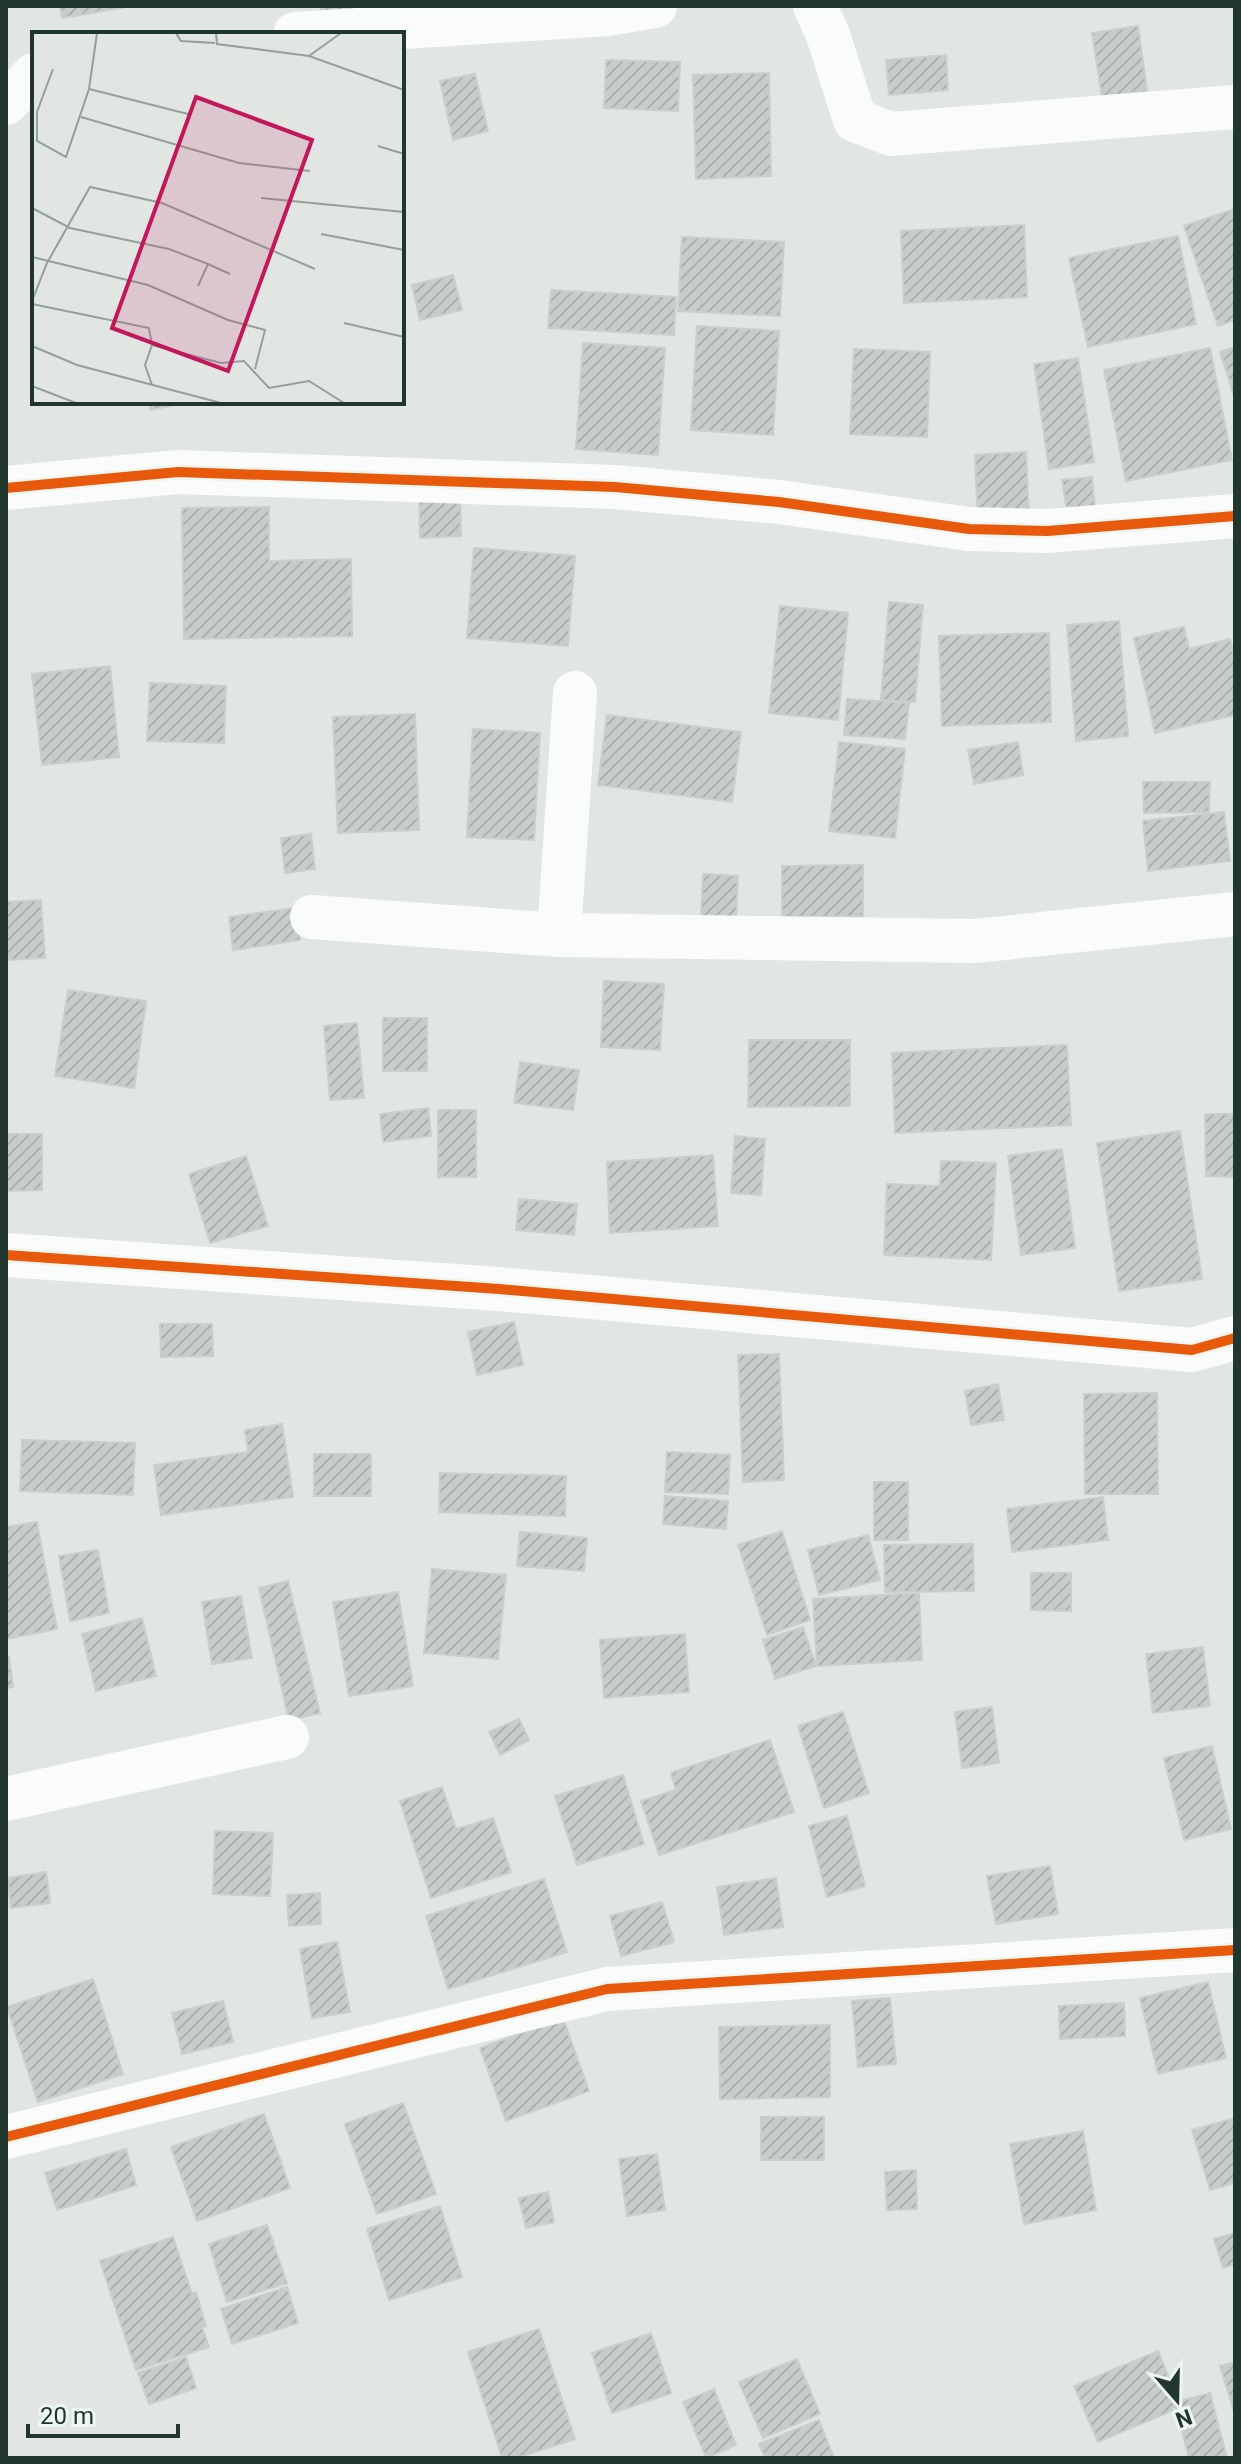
<svg xmlns="http://www.w3.org/2000/svg" width="1241" height="2464" font-family="Roboto,sans-serif">
<style>
.building{fill:url(#building-hatch);stroke:#cacfcc;stroke-width:2}
.lines{fill:none;stroke-linecap:round;stroke-linejoin:round}
.minor{stroke:#fafbfb;stroke-width:44}
.cycleway-casing{stroke:#eef6f1;stroke-width:15}
.cycleway{stroke:#e8590c;stroke-width:10}
.inset-road{fill:none;stroke:#94a09b;stroke-width:2}
.view{fill:#c2185b;fill-opacity:0.15;stroke:#c2185b;stroke-width:4}
.inset-edge{fill:none;stroke:#21372e;stroke-width:4}
</style>
<defs>
<pattern id="building-hatch" width="6" height="6" patternUnits="userSpaceOnUse" patternTransform="scale(2)"><rect width="6" height="6" fill="#c8cdca"/><path d="M-1 1l2-2M0 6l6-6M5 7l2-2" fill="none" stroke="#acb1ae"/></pattern>
</defs>
<rect width="100%" height="100%" fill="#e1e6e3"/>
<path class="building" d="M60 6H122V8L62 18Z
M321 6H377V13L321 14Z
M1138 26 1147 91 1102 97 1092 33Z
M946 55 948 90 889 95 886 60Z
M606 60 680 62 678 111 604 108Z
M769 73 771 176 696 179 693 75Z
M475 74 488 131 453 140 440 81Z
M1235 209V320L1218 326 1184 226Z
M1024 225 1027 297 904 303 901 231Z
M1178 236 1196 324 1088 347 1069 258Z
M682 237 784 242 780 316 678 311Z
M453 275 462 310 420 320 412 285Z
M551 290 676 297 674 335 548 328Z
M697 326 779 331 773 435 691 430Z
M583 343 665 348 658 455 576 449Z
M1235 347V399L1220 352Z
M1210 348 1232 460 1126 481 1104 370Z
M854 349 930 352 927 437 850 434Z
M1078 358 1094 462 1049 469 1034 364Z
M149 402H187L151 410Z
M1026 452 1029 521 978 524 975 455Z
M1092 477 1095 508 1067 511 1062 480Z
M460 487 461 536 420 538 419 489Z
M269 507V561L351 559 352 636 184 639 182 508Z
M474 548 575 556 568 646 467 638Z
M889 602 923 605 915 702 881 700Z
M780 606 848 613 838 720 769 713Z
M1119 621 1128 736 1076 741 1067 625Z
M1184 627 1189 649 1230 639 1235 660V715L1155 733 1134 638Z
M1049 633 1051 722 942 726 939 636Z
M110 666 119 757 42 765 32 674Z
M150 683 226 686 224 743 147 741Z
M847 699 909 703 905 739 844 735Z
M415 714 419 830 338 833 333 717Z
M607 715 741 732 732 802 598 785Z
M473 729 540 733 534 840 467 837Z
M839 742 905 749 895 838 829 831Z
M1018 742 1023 775 974 784 968 750Z
M1143 782H1210L1209 812 1144 813Z
M1224 812 1230 861 1148 871 1143 821Z
M311 834 315 869 285 873 281 838Z
M863 865V916L782 917V866Z
M703 874 738 876 736 921 701 920Z
M41 900 45 958 6 960V902Z
M295 908 300 940 233 950 229 917Z
M604 981 664 984 660 1050 601 1047Z
M68 990 146 1001 134 1088 55 1076Z
M383 1018H427V1071H383Z
M357 1023 364 1098 330 1100 324 1026Z
M749 1040H850V1106L748 1107Z
M1067 1045 1071 1125 895 1133 892 1053Z
M520 1062 579 1070 573 1110 514 1103Z
M428 1108 431 1136 383 1142 380 1114Z
M438 1110H476V1177H438Z
M1205 1114H1235V1177L1206 1176Z
M1180 1131 1202 1279 1119 1291 1097 1143Z
M6 1134H42V1190L6 1191Z
M735 1136 765 1139 761 1195 731 1193Z
M1062 1149 1075 1248 1021 1255 1008 1156Z
M713 1155 718 1226 610 1233 607 1162Z
M246 1156 268 1226 210 1243 189 1174Z
M941 1161 996 1163 991 1260 884 1255 887 1184 940 1186Z
M519 1199 577 1204 574 1235 516 1230Z
M514 1322 523 1365 477 1375 468 1332Z
M160 1324H212L213 1356 161 1357Z
M779 1354 784 1480 743 1482 738 1355Z
M998 1384 1004 1420 971 1425 965 1391Z
M1157 1393 1158 1494H1085L1084 1394Z
M282 1424 293 1497 161 1515 154 1465 248 1452 245 1430Z
M22 1440 135 1443 133 1495 20 1491Z
M667 1452 730 1455 728 1494 665 1492Z
M314 1454H371V1496H314Z
M440 1473 566 1476 565 1516 439 1512Z
M874 1482H908V1540H874Z
M665 1496 728 1501 726 1529 663 1524Z
M1103 1497 1108 1540 1012 1552 1007 1509Z
M37 1522 57 1629 6 1639V1527Z
M782 1531 810 1620 767 1635 738 1545Z
M520 1532 587 1538 584 1571 517 1566Z
M868 1535 880 1580 819 1595 808 1550Z
M973 1544 974 1591 885 1592 884 1545Z
M98 1550 109 1613 70 1621 59 1556Z
M432 1569 506 1575 498 1659 424 1653Z
M1031 1573H1071V1611L1031 1610Z
M288 1581 320 1713 289 1720 259 1588Z
M398 1592 413 1686 349 1696 333 1602Z
M919 1593 922 1660 817 1666 813 1599Z
M241 1596 252 1658 212 1664 202 1602Z
M142 1618 156 1676 96 1691 82 1634Z
M803 1627 816 1666 775 1679 763 1640Z
M685 1634 689 1692 604 1698 600 1640Z
M1203 1647 1210 1706 1153 1713 1146 1654Z
M6 1657H9L13 1687 6 1688Z
M992 1707 999 1763 962 1768 955 1712Z
M843 1712 869 1793 824 1808 798 1726Z
M519 1719 529 1740 500 1755 489 1732Z
M770 1740 794 1812 659 1855 641 1801 676 1790 671 1773Z
M1212 1746 1231 1829 1184 1840 1164 1758Z
M623 1775 644 1844 577 1865 555 1796Z
M442 1787 456 1829 493 1818 511 1872 431 1898 400 1801Z
M847 1816 865 1886 827 1897 809 1826Z
M215 1831 273 1833 270 1896 213 1894Z
M1050 1866 1058 1914 996 1924 987 1876Z
M46 1872 50 1903 11 1908 7 1878Z
M776 1878 783 1927 724 1935 717 1887Z
M544 1879 567 1952 448 1989 426 1916Z
M320 1893 321 1924 289 1926 287 1895Z
M662 1902 674 1942 621 1956 610 1916Z
M337 1942 350 2012 312 2018 300 1949Z
M93 1979 123 2074 38 2102 7 2007Z
M1208 1982 1226 2058 1158 2074 1140 1998Z
M890 1998 896 2064 858 2067 852 2001Z
M223 2001 233 2042 182 2054 172 2013Z
M1124 2003 1125 2036 1060 2039 1059 2006Z
M563 2018 589 2091 506 2121 480 2048Z
M830 2025V2097L720 2099 719 2027Z
M403 2103 436 2194 377 2214 345 2124Z
M264 2114 290 2188 197 2221 171 2147Z
M761 2117H824V2160H761Z
M1235 2118V2183L1210 2190 1192 2130Z
M1083 2131 1096 2210 1024 2224 1010 2144Z
M126 2149 136 2185 57 2210 45 2173Z
M657 2154 665 2210 627 2216 619 2159Z
M916 2170 917 2209 887 2210 885 2172Z
M548 2192 554 2222 526 2228 519 2198Z
M440 2206 462 2277 389 2300 367 2229Z
M267 2225 287 2283 227 2302 209 2244Z
M1235 2233V2264L1223 2268 1214 2239Z
M173 2237 192 2294 196 2292 206 2326 202 2327 209 2347 136 2370 100 2261Z
M287 2287 298 2323 232 2344 221 2309Z
M539 2329 575 2439 516 2458H502L468 2352Z
M651 2333 671 2393 612 2413 592 2353Z
M1158 2351 1181 2407 1098 2442 1074 2386Z
M186 2357 196 2388 149 2404 138 2373Z
M797 2359 820 2414 763 2438 739 2382Z
M1235 2362V2415L1220 2366Z
M714 2389 736 2445 706 2458 683 2402Z
M1210 2393 1227 2458H1189L1176 2409 1182 2408 1180 2401Z
M819 2420 834 2458H765L759 2444Z"/>
<g class="lines">
<path class="minor" d="M815 6 828 35 855 120 891 134 1235 107
M295 34 608 14 655 6
M6 103 34 75
M6 488 178 472 615 487 779 502 969 529 1047 531 1235 516
M575 693 559 935 975 941 1235 914
M312 917 559 935
M6 1255 499 1289 1192 1350 1235 1338
M6 1799 287 1737
M6 2137 607 1989 1235 1950"/>
<g class="cycleway-casing">
<path id="cycleway" d="M6 488 178 472 615 487 779 502 969 529 1047 531 1235 516
M6 1255 499 1289 1192 1350 1235 1338
M6 2137 607 1989 1235 1950"/>
</g>
<use href="#cycleway" class="cycleway"/>
</g>
<g transform="translate(32 32)">
<rect width="372" height="372" fill="#e1e6e3"/>
<path class="inset-road" d="M144 1 149 9 183 11M184 1 185 12 277 24 372 58M277 24 309 1M21 37 5 80V109L34 125 57 57 65 1M57 57 156 82M49 85 207 131 278 139M346 114 372 122M229 166 372 180M0 176 38 196 137 217 176 232 166 254M289 202 372 218M0 225 116 253 196 288 233 298 223 337M176 232 198 242M0 269 15 231 58 155 130 171 283 237M0 272 117 296 120 313M312 291 372 305M0 314 45 333 189 371M120 353 113 333 120 313 189 331 212 329 237 356 277 349 312 371M0 354 44 371"/>
<path class="view" d="M164 65 280 108 196 339 80 296Z"/>
<rect width="372" height="372" class="inset-edge"/>
</g>
<rect width="1241" height="2464" fill="none" stroke="#21372e" stroke-width="16"/>
<g transform="translate(1177 2400) rotate(160)" stroke="#eef6f1" stroke-width="6" paint-order="stroke">
<path d="M0-6L14 30L0 20L-14 30Z" fill="#21372e"/>
<text y="-12" font-size="22" font-weight="bold" text-anchor="middle" fill="#21372e">N</text>
</g>
<path d="M28 2424v12h150v-12" fill="none" stroke="#21372e" stroke-width="4"/>
<text x="40" y="2424" font-size="24" fill="#21372e" stroke="#eef6f1" stroke-width="6" paint-order="stroke">20 m</text>
</svg>
